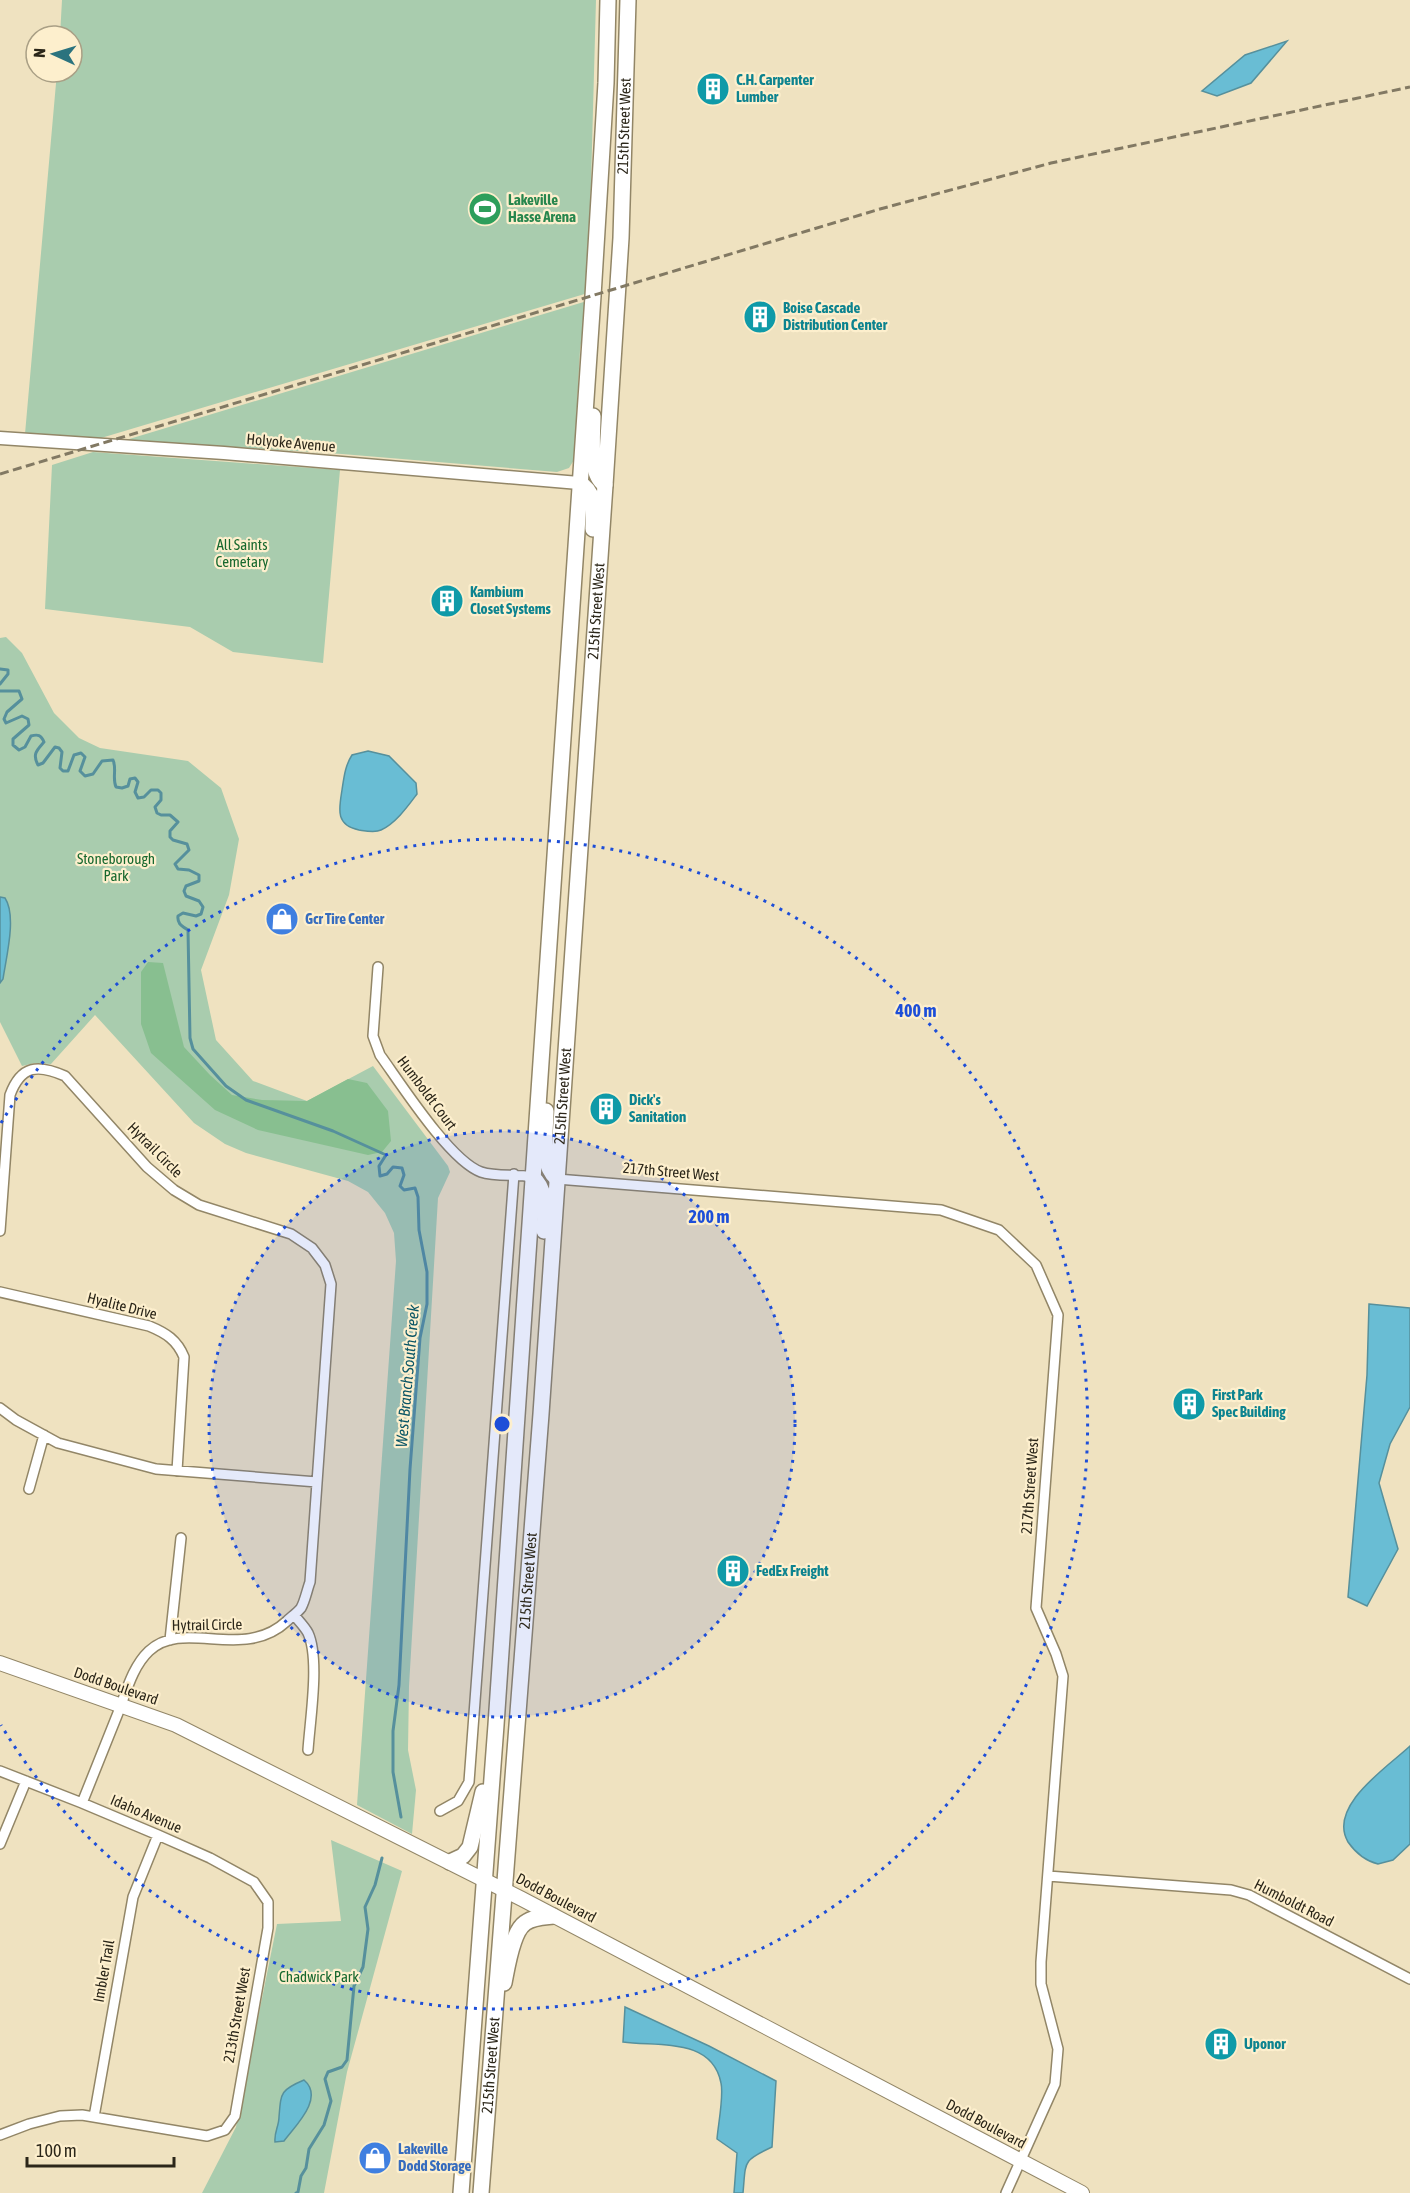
<svg xmlns="http://www.w3.org/2000/svg" width="1410" height="2193" font-family="'Asap Condensed',sans-serif">
<style>
.green{fill:#a9ccae}
.forest{fill:#88bf90}
.water{fill:#69bdd4;stroke:#56909c;stroke-width:1.5}
.lines{fill:none;stroke-linecap:round;stroke-linejoin:round}
.stream{stroke:#56909c;stroke-width:3}
.minor-casing{stroke:#928667;stroke-width:12}
.tertiary-casing{stroke:#928667;stroke-width:15}
.secondary-casing{stroke:#928667;stroke-width:16}
.primary-casing{stroke:#928667;stroke-width:18}
.minor{stroke:#fff;stroke-width:9}
.tertiary{stroke:#fff;stroke-width:12}
.secondary{stroke:#fff;stroke-width:14}
.primary{stroke:#fff;stroke-width:15}
.rail{stroke:#827963;stroke-width:3;stroke-dasharray:9 4.5;stroke-linecap:butt}
.ring{fill:none;stroke:#1d4ed8;stroke-width:3;stroke-dasharray:3 6}
.labels{text-anchor:middle;stroke-width:4.5;stroke-linejoin:round;paint-order:stroke}
.culture-label{font-size:15px;font-weight:bold;fill:#0d838f;stroke:#fdefcd;text-anchor:start}
.street-label{font-size:15px;fill:#2b2619;stroke:#fdefcd}
.leisure-label{font-size:15px;font-weight:bold;fill:#27864d;stroke:#fdefcd;text-anchor:start}
.park-label{font-size:15px;fill:#17682e;stroke:#fdefcd}
.shop-label{font-size:15px;font-weight:bold;fill:#366cbe;stroke:#fdefcd;text-anchor:start}
.water-label{font-size:16px;font-style:italic;fill:#0a5565;stroke:#fdefcd}
.centre{fill:#1d4ed8;stroke:#fdefcd;stroke-width:3}
.ring-label{font-size:18px;text-anchor:middle;font-weight:bold;fill:#1d4ed8;stroke:#fdefcd;stroke-width:4.5;stroke-linejoin:round;paint-order:stroke}
</style>
<rect width="100%" height="100%" fill="#efe2c0"/>
<path class="green" d="M62 0H596L588 293 101 438 25 434 57 72H72V36H60Z
M587 301 580 350 574 460 569 468 557 472 342 454 126 440Z
M93 452 340 470 323 663 233 652 190 627 45 609 52 465Z
M6 637 22 653 54 713 79 738 100 748 188 761 221 788 239 839 229 895 201 970 216 1040 253 1081 307 1101 373 1066 448 1166 450 1172 438 1198 409 1686 408 1750 416 1790 412 1834 357 1805 396 1261 394 1233 385 1213 368 1192 348 1181 246 1153 225 1144 194 1123 95 1015 51 1064 35 1063 22 1066 0 1022V638Z
M331 1840 402 1871 347 2072 324 2193H202L236 2127 277 1924 341 1921Z"/>
<path class="forest" d="M148 962 163 963 184 1047 210 1075 232 1095 262 1100 307 1101 348 1079 367 1083 388 1111 391 1141 382 1152 368 1155 258 1130 215 1110 151 1053 141 1024V972Z"/>
<path class="water" d="M1287 41 1251 83 1217 96 1202 91 1245 55Z
M368 751 389 756 416 783 417 794C408 806 396 823 381 830 375 833 366 831 359 830 335 825 339 809 342 790 344 777 345 766 352 755Z
M0 897 5 898C17 916 6 958 3 979L0 983Z
M1369 1304 1410 1308V1407L1390 1444 1379 1483 1398 1549 1367 1606 1348 1597 1367 1375Z
M1410 1746V1844L1393 1860 1378 1864C1366 1861 1355 1852 1348 1842 1327 1806 1389 1766 1410 1746Z
M625 2007 709 2046 776 2081 772 2147C742 2161 746 2161 743 2193H734L737 2153 717 2139C718 2125 724 2096 721 2083 712 2037 658 2047 623 2042Z
M304 2080C325 2098 295 2126 284 2141L275 2142C274 2132 279 2126 279 2117 281 2093 280 2090 304 2080Z"/>
<g class="lines">
<path class="stream" d="M0 669 8 670V674L0 684
M0 691H19L22 699 7 712 4 719 6 723 22 716 28 719 29 725 13 739V745L19 750 25 747 31 736C38 734 41 735 44 742 37 750 32 754 38 765L43 763 55 747 59 748 62 752 60 768 63 771H68L74 755 81 753 85 757 80 771 85 776 93 774 102 761 113 760C117 769 112 778 116 787L122 788 128 786 130 779 135 778 138 782 135 792 138 798 144 797 151 790H158L161 793V800L155 807 157 813 161 815H170L178 822 170 831V837L173 840 187 844 189 850 175 864 178 869 189 870 199 875V881L186 886 184 891 186 896 199 901 203 907 201 914 196 916 183 913 178 916C177 924 182 926 188 930L190 1038 193 1049 226 1086 246 1100 333 1131 386 1155 379 1166 380 1176 387 1174 393 1167 402 1168 404 1175 400 1186 404 1190 415 1188 418 1197 419 1230 427 1272V1304L420 1338 410 1469 399 1685 393 1731V1772L401 1817
M296 2193 298 2192 301 2176 306 2168 309 2149 324 2125 331 2101 325 2079 328 2072 342 2067 347 2060 354 1986 363 1967 368 1929 365 1907 375 1885 382 1858"/>
<g class="minor-casing">
<path id="minor" d="M378 967 373 1036 380 1055C401 1084 450 1161 481 1172 496 1177 516 1174 532 1177
M557 1179 941 1210 999 1230 1036 1265 1058 1315 1036 1608 1056 1654 1063 1676 1041 1962V1984L1058 2049 1055 2084 1006 2193
M0 1231 10 1095C21 1065 38 1064 65 1076L147 1167 174 1190 199 1205 291 1234 312 1248 325 1265 331 1284 310 1582C307 1590 305 1601 301 1608 297 1613 291 1617 287 1621 243 1662 184 1618 149 1651 132 1667 126 1693 118 1713 106 1743 94 1773 82 1803
M0 1292 149 1326C166 1333 177 1340 184 1357L177 1471
M0 1408 16 1420 58 1443 156 1469 317 1482
M29 1489 44 1435
M294 1615C298 1620 305 1627 308 1633 320 1659 310 1720 308 1750
M170 1640 181 1538
M0 1771 82 1803 158 1835 210 1858 254 1882 268 1902V1928L235 2116 225 2130 207 2136 82 2115 60 2116 29 2124 0 2135
M440 1811 458 1801 469 1782 514 1174
M0 1844 26 1781
M1048 1876 1231 1890 1249 1895 1410 1979
M94 2117 133 1897 158 1835"/>
</g>
<g class="tertiary-casing">
<path id="tertiary" d="M0 438 224 453 579 483"/>
</g>
<g class="secondary-casing">
<path id="secondary" d="M0 1663 176 1725 522 1899 1082 2193"/>
</g>
<g class="primary-casing">
<g id="primary">
<path d="M593 416C593 434 588 474 605 485"/>
<path d="M579 483C597 492 593 512 593 529"/>
<path d="M546 1111C546 1133 539 1163 557 1179"/>
<path d="M532 1177C548 1189 545 1213 544 1231"/>
<path d="M450 1862 463 1856 470 1847 483 1792"/>
<path d="M504 1983C507 1968 512 1932 525 1923 533 1917 544 1917 553 1916"/>
<path d="M461 2193 496 1725 593 296 606 83 608 0"/>
<path id="s1" d="M481 2193 541 1414 605 485 621 238 628 0"/>
</g>
</g>
<use href="#minor" class="minor"/>
<use href="#tertiary" class="tertiary"/>
<use href="#secondary" class="secondary"/>
<use href="#primary" class="primary"/>
<path class="rail" d="M0 474 880 209 1051 163 1410 87"/>
</g>
<circle cx="502" cy="1424" r="293" fill="#1d4ed8" fill-opacity=".12"/>
<g class="ring">
<circle cx="502" cy="1424" r="293"/>
<path d="M1 1123A585 585 0 1 1 1 1725"/>
</g>
<defs>
<g id="building-disc" transform="scale(1.725)"><circle r="9.5" fill="#0f9aa8" stroke="#fdefcd"/><path d="M-4-6H4V6H1V3H-1V6H-4ZM-2.5-4.3h1.7v1.8h-1.7ZM.8-4.3h1.7v1.8H.8ZM-2.5-1h1.7V.8h-1.7ZM.8-1h1.7V.8H.8Z" fill="#fff"/></g>
<g id="stadium-disc" transform="scale(1.725)"><circle r="9.5" fill="#2e9e5b" stroke="#fdefcd"/><path d="M0-5a6.5 5 0 1 0 0 10a6.5 5 0 1 0 0-10ZM-3.5-1.8h7v3.6h-7Z" fill="#fff"/></g>
<g id="shop-disc" transform="scale(1.725)"><circle r="9.5" fill="#3f7fe0" stroke="#fdefcd"/><path d="M-5-2.5h2.3a2.7 3.5 0 0 1 5.4 0H5L5.5 6h-11ZM-1.5-2.5h3a1.5 2.3 0 0 0-3 0Z" fill="#fff"/></g>
</defs>
<g fill-rule="evenodd">
<use href="#building-disc" x="713" y="89"/>
<use href="#stadium-disc" x="485" y="209"/>
<use href="#building-disc" x="760" y="317"/>
<use href="#building-disc" x="447" y="601"/>
<use href="#shop-disc" x="282" y="919"/>
<use href="#building-disc" x="606" y="1109"/>
<use href="#building-disc" x="1189" y="1404"/>
<use href="#building-disc" x="733" y="1571"/>
<use href="#building-disc" x="1221" y="2044"/>
<use href="#shop-disc" x="375" y="2158"/>
</g>
<g class="labels">
<g class="culture-label">
<text x="736" y="85">C.H. Carpenter<tspan x="736" dy="17">Lumber</tspan></text>
<text x="783" y="313">Boise Cascade<tspan x="783" dy="17">Distribution Center</tspan></text>
<text x="470" y="597">Kambium<tspan x="470" dy="17">Closet Systems</tspan></text>
<text x="629" y="1105">Dick's<tspan x="629" dy="17">Sanitation</tspan></text>
<text x="1212" y="1400">First Park<tspan x="1212" dy="17">Spec Building</tspan></text>
<text x="756" y="1576">FedEx Freight</text>
<text x="1244" y="2049">Uponor</text>
</g>
<g class="street-label">
<text dy="5" stroke="none"><textPath href="#s1" startOffset="2072">215th Street West</textPath></text>
<text transform="translate(291 443) rotate(5)" y="5">Holyoke Avenue</text>
<text dy="5" stroke="none"><textPath href="#s1" startOffset="1586">215th Street West</textPath></text>
<text transform="translate(427 1093) rotate(53)" y="5">Humboldt Court</text>
<text dy="5" stroke="none"><textPath href="#s1" startOffset="1100">215th Street West</textPath></text>
<text transform="translate(155 1150) rotate(45)" y="5">Hytrail Circle</text>
<text transform="translate(671 1172) rotate(5)" y="5">217th Street West</text>
<text transform="translate(122 1306) rotate(14)" y="5">Hyalite Drive</text>
<text transform="translate(1030 1486) rotate(-86)" y="5">217th Street West</text>
<text dy="5" stroke="none"><textPath href="#s1" startOffset="614">215th Street West</textPath></text>
<text transform="translate(207 1625) rotate(-1)" y="5">Hytrail Circle</text>
<text transform="translate(116 1686) rotate(19)" y="5">Dodd Boulevard</text>
<text transform="translate(146 1814) rotate(23)" y="5">Idaho Avenue</text>
<text transform="translate(556 1898) rotate(28)" y="5">Dodd Boulevard</text>
<text transform="translate(1294 1903) rotate(27)" y="5">Humboldt Road</text>
<text transform="translate(104 1971) rotate(-80)" y="5">Imbler Trail</text>
<text transform="translate(237 2015) rotate(-80)" y="5">213th Street West</text>
<text dy="5" stroke="none"><textPath href="#s1" startOffset="128">215th Street West</textPath></text>
<text transform="translate(986 2124) rotate(28)" y="5">Dodd Boulevard</text>
</g>
<g class="leisure-label">
<text x="508" y="205">Lakeville<tspan x="508" dy="17">Hasse Arena</tspan></text>
</g>
<g class="park-label">
<text x="242" y="550">All Saints<tspan x="242" dy="17">Cemetary</tspan></text>
<text x="116" y="864">Stoneborough<tspan x="116" dy="17">Park</tspan></text>
<text x="319" y="1982">Chadwick Park</text>
</g>
<g class="shop-label">
<text x="305" y="924">Gcr Tire Center</text>
<text x="398" y="2154">Lakeville<tspan x="398" dy="17">Dodd Storage</tspan></text>
</g>
<g class="water-label">
<text transform="translate(407 1376) rotate(-85)" y="6">West Branch South Creek</text>
</g>
</g>
<circle cx="502" cy="1424" r="9" class="centre"/>
<g class="ring-label">
<text x="916" y="1017">400 m</text>
<text x="709" y="1223">200 m</text>
</g>
<g transform="translate(54 54) rotate(274)"><circle r="28" fill="#fdefcd" stroke="#a99f85" stroke-width="1.5"/>
<path d="M0-4.5L10 22L0 15L-10 22Z" fill="#2b737e"/>
<text y="-9" font-size="16" font-weight="bold" text-anchor="middle" fill="#2b2619">N</text>
</g>
<path d="M27 2157v9h147v-9" fill="none" stroke="#2b2619" stroke-width="3"/>
<text x="36" y="2157" font-size="18" fill="#2b2619" stroke="#fdefcd" stroke-width="4.5" paint-order="stroke">100 m</text>
</svg>
